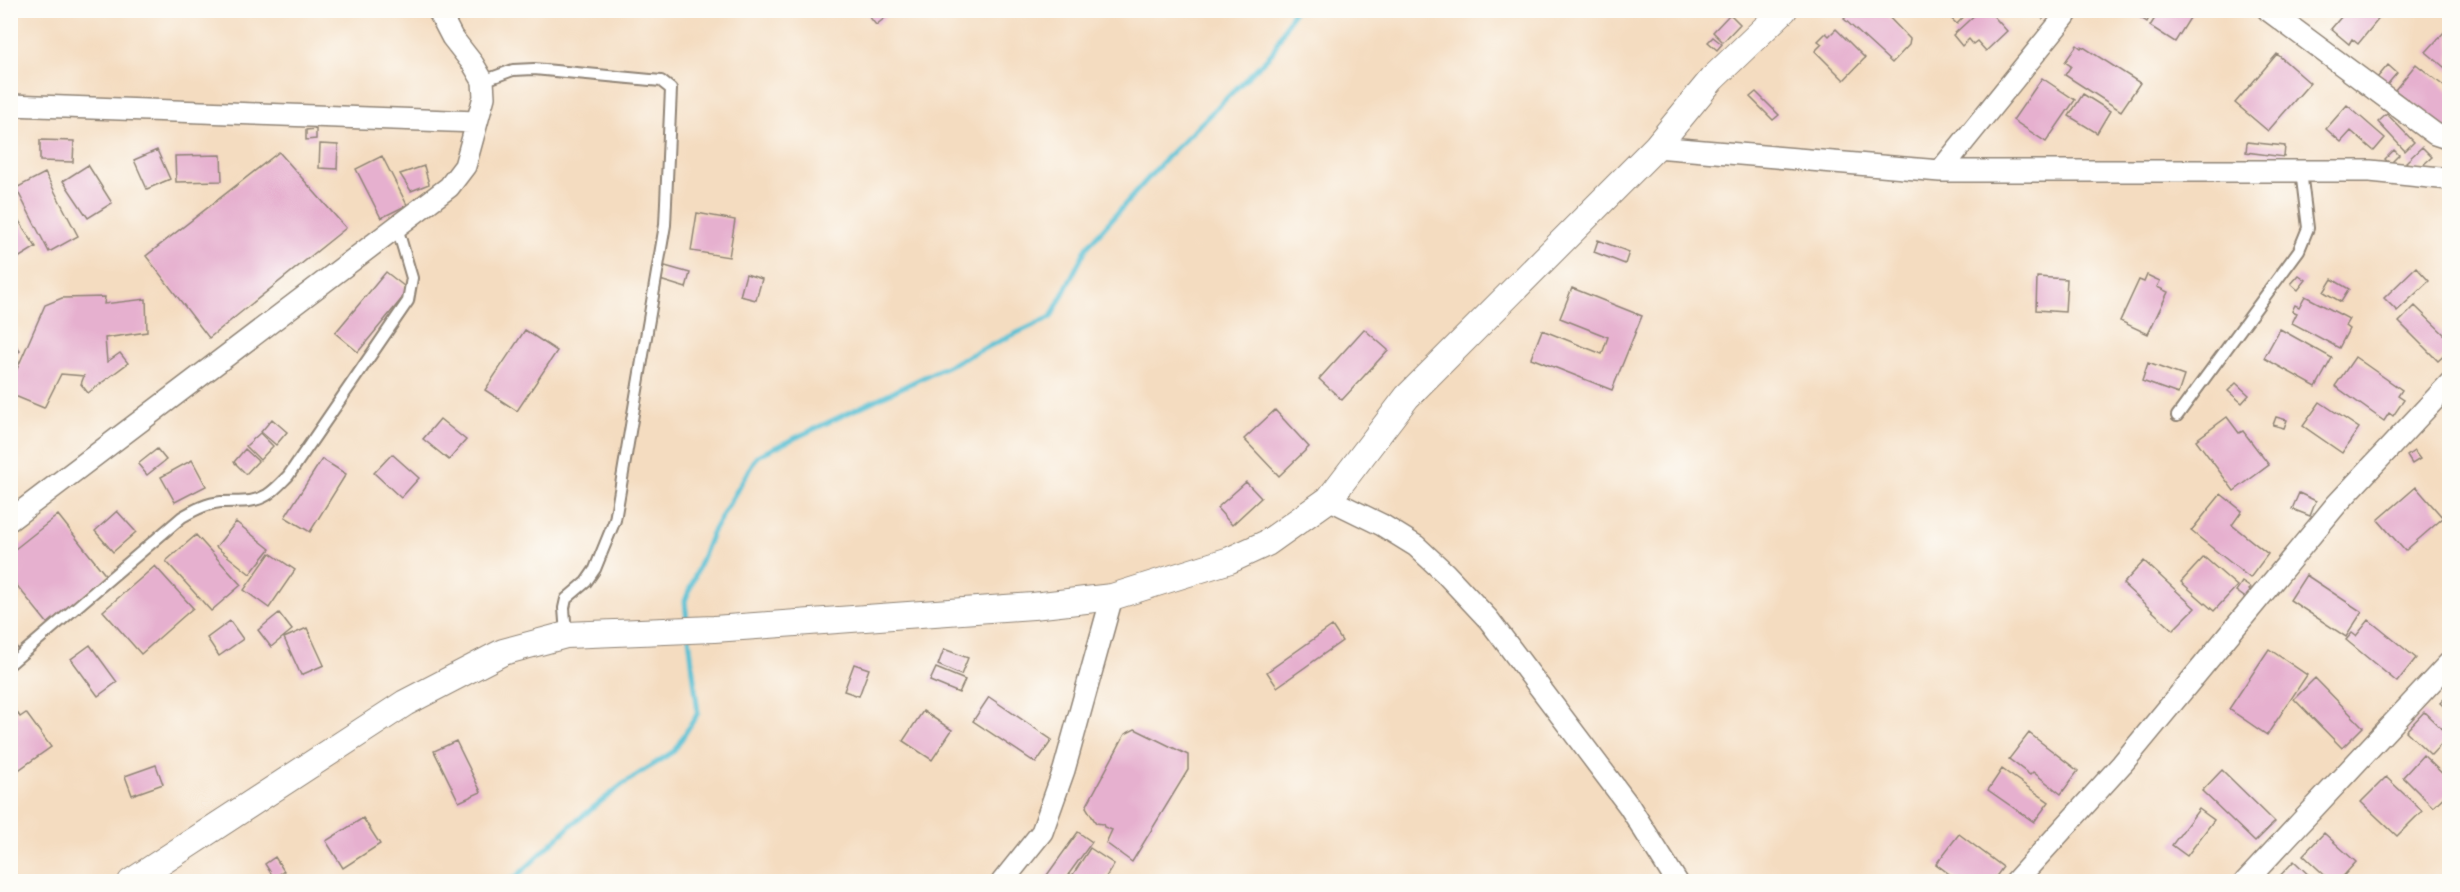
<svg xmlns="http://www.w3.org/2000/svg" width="2460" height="892" font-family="'IM FELL French Canon',serif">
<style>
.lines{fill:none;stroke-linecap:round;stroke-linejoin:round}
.stream{stroke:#56bfd3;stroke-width:5}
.building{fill:#e6b0cf}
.service-casing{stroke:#908476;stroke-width:14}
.minor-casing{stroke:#908476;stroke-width:24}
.tertiary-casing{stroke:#908476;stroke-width:28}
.service{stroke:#fff;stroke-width:10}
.minor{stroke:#fff;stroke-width:21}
.tertiary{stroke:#fff;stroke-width:26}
</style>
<rect width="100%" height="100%" fill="#fdfcf7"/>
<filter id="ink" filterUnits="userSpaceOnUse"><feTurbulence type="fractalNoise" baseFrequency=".0167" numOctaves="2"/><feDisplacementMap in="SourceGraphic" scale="12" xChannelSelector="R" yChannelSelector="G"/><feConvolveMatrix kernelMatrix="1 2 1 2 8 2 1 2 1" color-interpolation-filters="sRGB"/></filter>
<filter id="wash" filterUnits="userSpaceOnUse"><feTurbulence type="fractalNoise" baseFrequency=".008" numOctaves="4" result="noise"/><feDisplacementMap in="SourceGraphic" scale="24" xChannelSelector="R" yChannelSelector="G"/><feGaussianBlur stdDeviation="1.35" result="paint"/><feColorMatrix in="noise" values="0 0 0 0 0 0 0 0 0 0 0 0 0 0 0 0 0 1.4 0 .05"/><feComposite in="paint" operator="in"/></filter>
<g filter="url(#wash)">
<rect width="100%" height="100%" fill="#f4dcc0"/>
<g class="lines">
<path class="stream" d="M687 622 685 601 712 533 757 456 1051 317 1087 247 1167 157 1272 53 1294 10
M501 882 515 878 570 826 623 784 674 751 698 713 689 637"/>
</g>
<g id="blocks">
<path class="building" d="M864 10H895L876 25Z
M1852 10H1882L1910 39 1909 45 1892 63 1844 19Z
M1946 10H1970L1957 24 1944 12Z
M1980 10H1988L2007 31 1986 51 1977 41 1973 44 1969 39 1962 46 1953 35Z
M2033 10H2051L2043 19Z
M2128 10H2153L2147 22Z
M2160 10H2195L2175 42 2150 26Z
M2347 10H2386L2358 44 2352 39 2349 44 2331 29Z
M1730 14 1740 24 1723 42 1713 32Z
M1836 29 1865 58 1844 80 1815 51 1822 44 1818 41 1826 33 1829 36Z
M2445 31 2450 35V72L2426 52Z
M1713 37 1722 44 1717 50 1708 42Z
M2077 45 2081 48 2082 46 2140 83 2121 111 2065 75 2071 66 2065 62Z
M2277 54 2310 83 2268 131 2235 103Z
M2416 64 2450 91V127L2446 131 2395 90Z
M2388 65 2397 73 2386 86 2377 78Z
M2042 78 2075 100 2046 142 2013 120Z
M1756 92 1779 115 1773 120 1750 97Z
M2083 94 2110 111 2097 133 2069 116Z
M2347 105 2385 138 2374 151 2351 131 2341 142 2326 129Z
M2387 114 2414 142 2405 151 2378 122Z
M316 129V139L306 140V130Z
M40 140 74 141 73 162 40 161Z
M2247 142 2285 146 2284 157 2246 152Z
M320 144 338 145 337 169 319 168Z
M2422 147 2432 157 2415 172 2406 162Z
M157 150 170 179 147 189 134 160Z
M2394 150 2399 155 2390 164 2385 159Z
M279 152 346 228 209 338 146 256Z
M221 155 222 181 176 182 175 156Z
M382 156 407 205 381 218 356 169Z
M88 165 112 203 88 218 63 181Z
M424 166 429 184 411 191 400 174Z
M45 173 78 236 49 252 16 188Z
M697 213 735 220 729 257 691 251Z
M15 215 36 247 10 263V218Z
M1598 240 1629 252 1625 264 1594 252Z
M665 266 690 273 686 288 660 280Z
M2416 267 2429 281 2397 311 2384 298Z
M386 272 409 290 358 352 335 333Z
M746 274 762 279 756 300 740 296Z
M2147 275 2160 281 2157 287 2168 292 2148 334 2120 321 2139 280 2144 282Z
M2299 275 2306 280 2298 290 2291 284Z
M2037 277 2067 279 2065 312 2036 310Z
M2332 279 2349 289 2341 302 2324 292Z
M1572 288 1642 316 1612 390 1531 358 1542 330 1602 354 1608 337 1560 318Z
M2305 296 2349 319 2345 326 2349 329 2339 348 2292 323 2297 313 2292 311 2295 305 2299 307Z
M105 297 104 304 146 299 147 332 105 338 107 362 120 353 128 363 88 393 81 384 84 376 61 374 44 408 10 394V385L45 305 62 298Z
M2415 306 2450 340V350L2438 361 2399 322Z
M1364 329 1388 350 1342 400 1319 379Z
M2280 329 2332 358 2316 387 2264 358Z
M525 330 557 351 517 411 485 390Z
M10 338 20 351 10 358Z
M2355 357 2402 390 2398 396 2404 400 2393 416 2389 413 2384 421 2335 386Z
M2148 363 2184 376 2178 394 2142 381Z
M2236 383 2249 395 2242 403 2228 391Z
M2320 402 2359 428 2342 453 2303 426Z
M1275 410 1309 447 1279 476 1244 439Z
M2227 417 2239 433 2243 431 2269 465 2234 491 2196 440Z
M2276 417 2287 420 2284 428 2273 425Z
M272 419 287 432 276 445 261 432Z
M440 419 466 440 449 460 423 439Z
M260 433 273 446 260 460 246 446Z
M157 449 166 460 147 475 138 464Z
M245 449 258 461 246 474 234 462Z
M2414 451 2420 459 2412 464 2407 456Z
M392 454 419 478 401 498 374 473Z
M322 459 346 474 310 532 285 517Z
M192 460 206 486 175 502 161 477Z
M1246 482 1261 498 1232 525 1217 508Z
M2416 487 2443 518 2405 551 2378 520Z
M2299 493 2316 501 2310 516 2292 509Z
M2221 494 2242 511 2232 525 2268 554 2250 578 2191 531Z
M117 511 136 532 113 552 95 531Z
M58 515 107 577 48 624 10 577V553Z
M236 522 270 549 250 574 216 547Z
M196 535 241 585 211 611 166 561Z
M270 553 295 570 269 608 244 590Z
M2204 557 2237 586 2214 611 2181 582Z
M2144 561 2195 608 2173 630 2123 584Z
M155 566 193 608 141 654 103 611Z
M2306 575 2362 612 2346 637 2290 600Z
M2242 582 2251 588 2249 590 2252 592 2247 599 2236 591Z
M279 613 292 630 271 647 258 630Z
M2369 620 2416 658 2397 682 2346 640 2352 633 2356 636Z
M230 621 243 639 219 656 207 638Z
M1332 626 1342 641 1277 687 1267 672Z
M307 628 324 665 301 675 284 638Z
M10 639 19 650 10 656Z
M90 645 117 682 98 696 71 659Z
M944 649 968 658 961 675 938 665Z
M2269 649 2307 675 2267 735 2229 709Z
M854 664 869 669 859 696 844 691Z
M936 668 965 680 959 693 930 681Z
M2315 678 2363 727 2342 748 2294 699Z
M2450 693V712L2440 703Z
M989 697 1052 740 1036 763 973 721Z
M13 706 20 717 26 713 51 747 10 776V708Z
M923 711 952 730 932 760 903 741Z
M2424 712 2449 736 2431 755 2406 731Z
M1135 729 1188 755V770L1132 862 1106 843 1112 830 1104 827 1103 824 1096 823 1086 807 1125 734Z
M2029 733 2078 771 2061 794 2033 772 2030 775 2009 759Z
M456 741 481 792 459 802 434 751Z
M2423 755 2450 781V791L2433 807 2403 777Z
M156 765 163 784 132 795 125 776Z
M2002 769 2049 802 2034 822 1988 790Z
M2222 770 2275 822 2255 842 2202 791Z
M2386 777 2422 811 2397 836 2361 802Z
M2199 809 2214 820 2187 856 2172 845Z
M363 818 380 844 343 868 326 841Z
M1078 832 1092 842 1063 882H1042Z
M2324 833 2356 862 2338 882H2332L2303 855Z
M1959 834 2003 867 1992 882H1960L1936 864Z
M1090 848 1114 864 1103 882H1068Z
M275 857 284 871 274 878 265 864Z
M2294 861 2316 882H2274Z"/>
</g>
</g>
<g filter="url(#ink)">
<use href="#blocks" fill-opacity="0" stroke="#908476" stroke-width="1.5"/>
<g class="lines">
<g class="service-casing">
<path id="service" d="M483 81 513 70 534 69 661 81 671 89 665 225 615 520 595 569 586 582 566 599 564 608 566 635
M2177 416 2299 250 2308 228 2301 171
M10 664 182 517C194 510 207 503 221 502 238 501 252 504 267 495 275 490 281 483 288 476L408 301 412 278 397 227"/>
</g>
<g class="minor-casing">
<path id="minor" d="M2268 10 2435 134 2450 139
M10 105 477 122
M1656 147 1940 171H2370L2450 179
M1940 171 2066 15
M1329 499 1382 525 1416 546 1445 573 1489 620 1629 806 1677 882
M10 520 449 187 465 166 484 97 483 81 473 64 452 37 438 10
M1002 882 1042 832 1064 770 1112 597
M2015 882 2122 764 2336 505 2450 383
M2245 882 2450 662"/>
</g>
<g class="tertiary-casing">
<path id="tertiary" d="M131 882 405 703 503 652 566 635 714 629 1033 606 1112 597 1230 560 1267 543 1329 499 1407 397 1656 147 1712 79 1784 10"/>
</g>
<use href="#service" class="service"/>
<use href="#minor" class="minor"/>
<use href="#tertiary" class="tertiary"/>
</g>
</g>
<rect width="2460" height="892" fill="none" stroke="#fdfcf7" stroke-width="36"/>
</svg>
